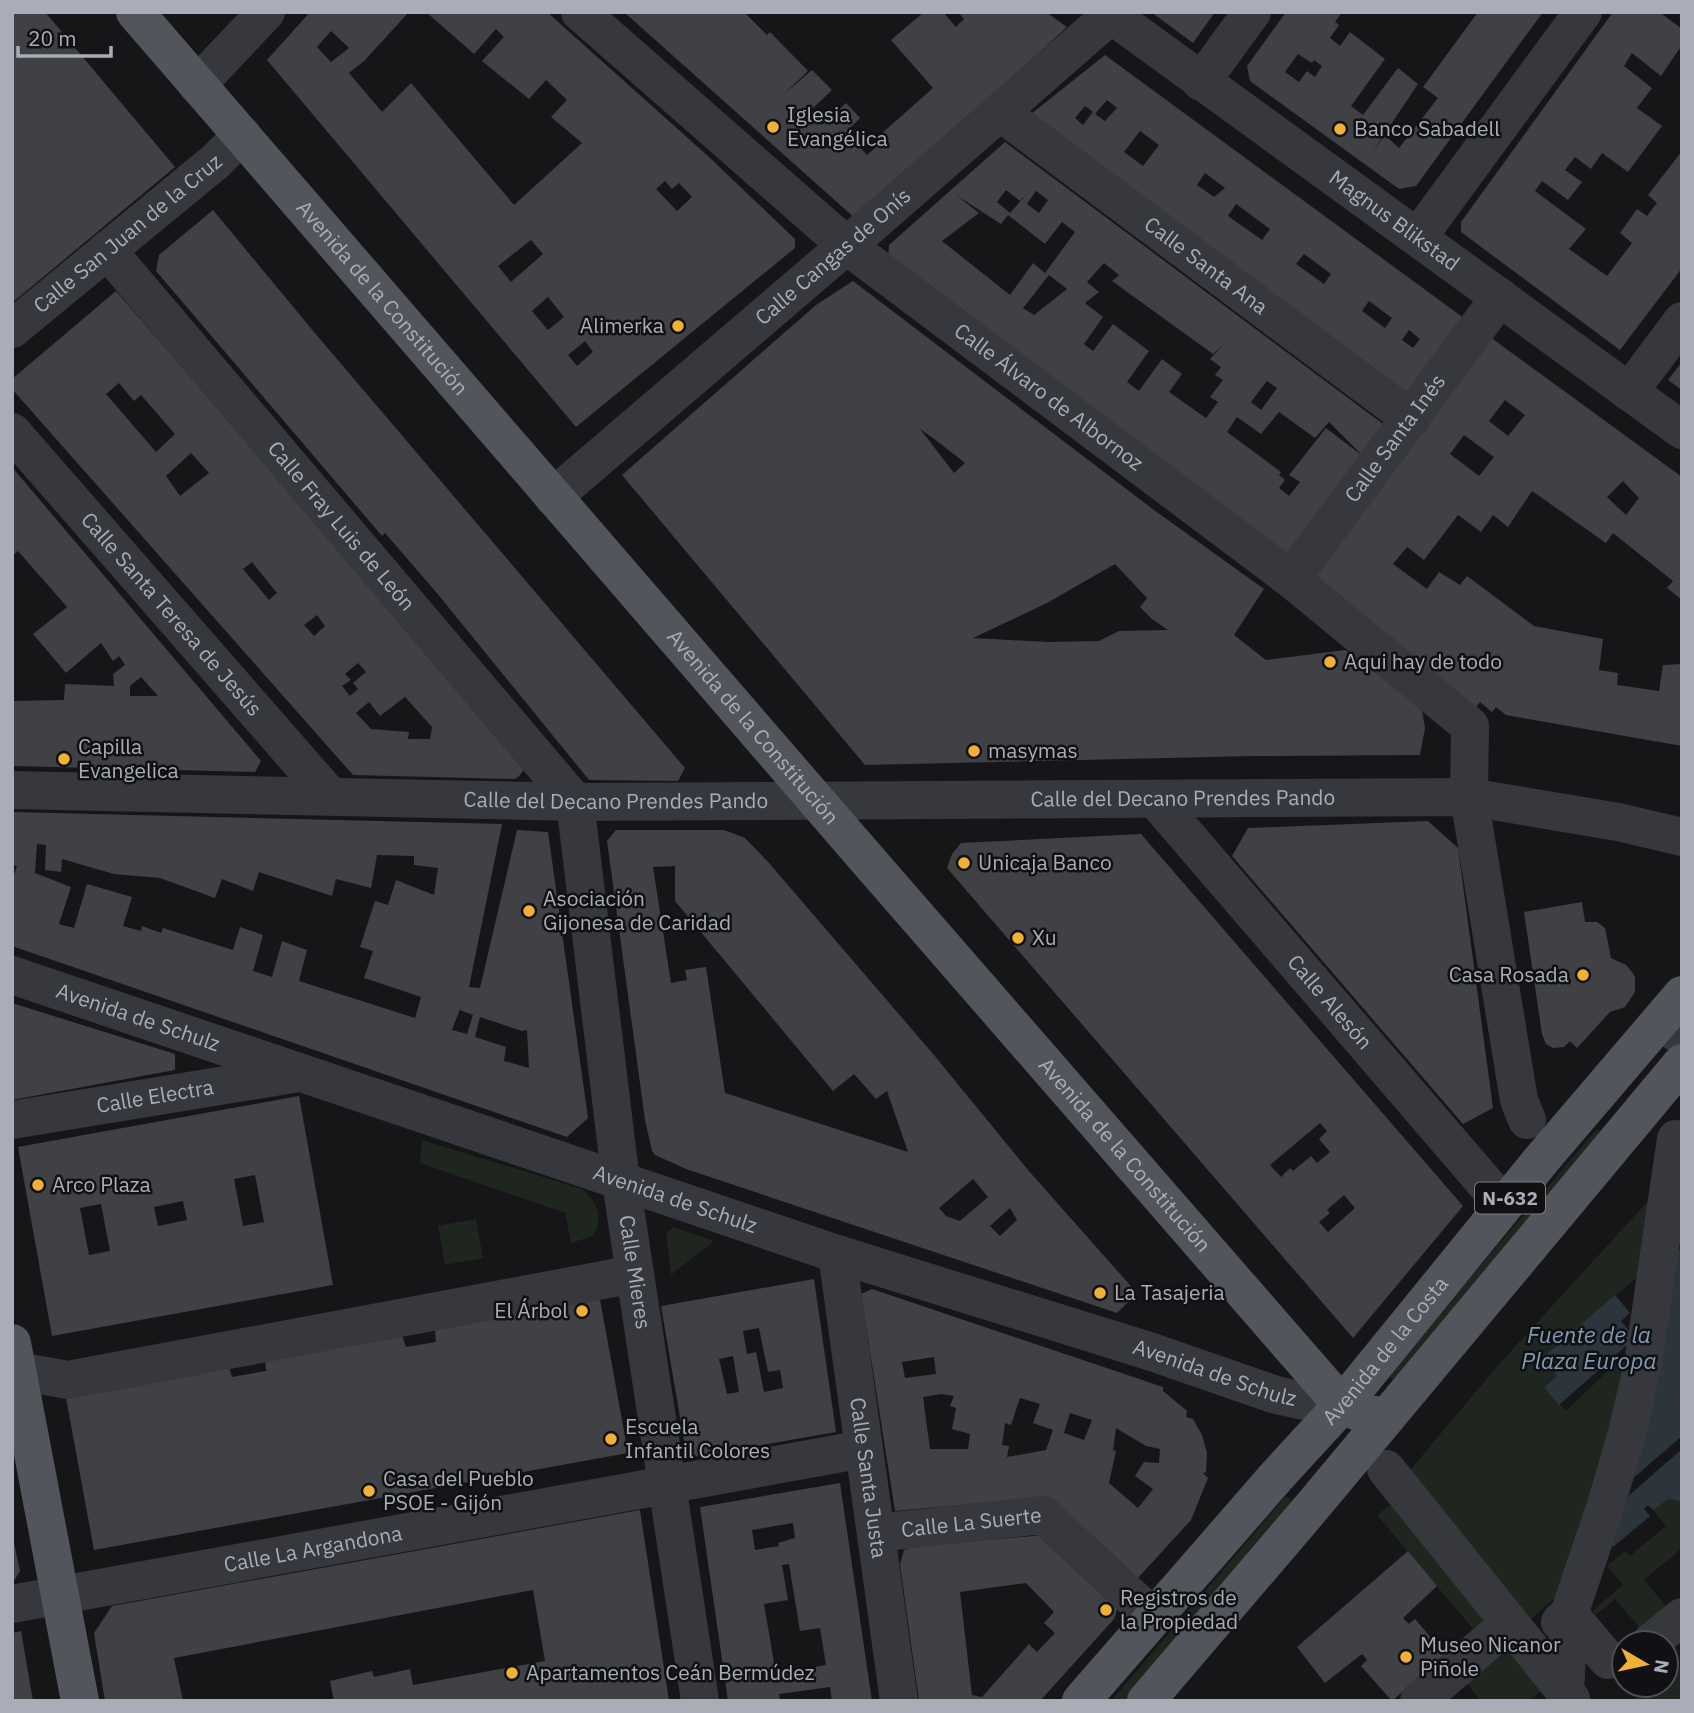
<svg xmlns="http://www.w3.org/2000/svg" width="1694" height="1713" font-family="'IBM Plex Sans',sans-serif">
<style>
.green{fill:#1e261f}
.water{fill:#2c353c}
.pier{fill:#161618}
.building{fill:#404145;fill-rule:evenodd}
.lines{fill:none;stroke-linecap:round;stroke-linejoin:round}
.minor{stroke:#37383d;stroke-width:38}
.major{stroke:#53555c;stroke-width:38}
.poi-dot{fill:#f2b134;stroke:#111113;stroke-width:2.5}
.labels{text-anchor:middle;stroke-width:5;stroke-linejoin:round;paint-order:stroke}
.shield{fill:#111113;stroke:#7b7e86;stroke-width:2}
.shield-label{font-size:19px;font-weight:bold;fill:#a8adb8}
.poi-label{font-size:21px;fill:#a8adb8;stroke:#111113;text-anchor:start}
.street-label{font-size:21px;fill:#a8adb8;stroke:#111113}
.water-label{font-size:23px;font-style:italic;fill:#7f9bb3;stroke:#111113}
</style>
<rect width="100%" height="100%" fill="#161618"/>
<path class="green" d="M1597 1129 1606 1136 1396 1382 1387 1375Z
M422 1140 582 1189C598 1204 604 1216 593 1236L571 1243 565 1213 420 1163Z
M1660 1188 1647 1269 1542 1358 1557 1376 1544 1387 1566 1411 1639 1341 1566 1588 1524 1625 1405 1476 1500 1363Z
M476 1219 483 1258 445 1265 438 1226Z
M673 1227 714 1241 671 1275 666 1233Z
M1286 1496 1294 1503 1127 1701H1111Z
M1669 1499 1677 1500 1682 1504V1548L1644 1580 1666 1606 1640 1628 1615 1599 1596 1615 1592 1611 1623 1585 1607 1566 1625 1551 1630 1556 1666 1526 1653 1510Z
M1395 1501 1491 1612 1473 1629 1377 1515Z
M1512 1646 1546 1687 1529 1701H1480L1467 1683Z
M1682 1666V1701H1633L1652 1685H1666V1673L1672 1668Z"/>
<path class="water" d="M1681 1249 1682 1504 1677 1500 1669 1499 1653 1510 1648 1505 1644 1509 1650 1516 1613 1547 1607 1539 1674 1251Z
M1615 1295 1630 1313 1621 1321 1635 1338 1559 1405 1544 1387 1557 1376 1542 1358Z"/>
<path class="pier" d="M1682 1436V1449L1618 1505 1623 1487Z"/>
<path class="building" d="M12 12H45L175 167 12 303Z
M310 12H409L364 61 349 73 382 112 411 83 514 205 582 143 551 117 567 100 546 80 529 99 482 61 504 37 496 29 474 54 426 12H547L709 157 795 239V248L576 427 267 60ZM331 31 349 48 331 62 317 47ZM665 181 672 189 679 183 692 197 677 211 656 189ZM531 240 543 254 511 282 498 266ZM548 297 564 317 548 330 532 311ZM585 341 593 352 577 366 568 355Z
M624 12 714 14 744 12 767 35 770 32 808 71 783 95 812 70 832 90 809 112 822 125 846 103 860 118 846 132 867 155 884 140 880 135 933 88 891 40 924 12H943L956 27 964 19 958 12H1046L1067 27 857 220Z
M1151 12H1215L1193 43Z
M1286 12H1342L1335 22 1339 25 1330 38 1340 46 1350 32 1385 59 1351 106 1363 115 1398 68 1418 84 1373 151 1385 135 1399 148 1438 98 1423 87 1478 12H1543L1416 186 1399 189 1250 81 1247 66ZM1298 54 1312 63 1314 60 1322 66 1315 77 1307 71 1299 82 1285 72Z
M1613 12H1663L1662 14 1682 29V45L1661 76 1632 53 1624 66 1652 88 1637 108 1662 126 1628 172 1602 153 1591 169 1575 157 1565 170 1582 182 1568 200 1542 181 1535 191 1586 229 1569 249 1607 276 1632 243 1620 233 1637 209 1647 216 1657 203 1648 195 1682 151V268L1620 350 1461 232V222Z
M1105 55 1461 316 1463 323 1409 394 1031 114ZM1107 100 1117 108 1105 121 1095 114ZM1085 106 1093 112 1083 125 1075 118ZM1140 131 1159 145 1143 166 1124 152ZM1205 173 1225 188 1214 197 1197 185ZM1236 204 1270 229 1262 240 1228 216ZM1304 254 1331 274 1324 284 1296 264ZM1369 301 1392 318 1385 328 1362 311ZM1409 330 1420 339 1413 348 1402 340Z
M1005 142 1387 427 1286 560 888 260 889 245ZM1034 186 1010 213 997 202 1006 190 1020 201ZM1036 191 1048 200 1039 213 1027 204ZM956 195 1001 224 1008 215 1045 244 1062 222 1075 232 1045 273 1033 263 1010 295 942 241 979 213ZM1104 263 1119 275 1112 281 1213 354 1224 344 1210 359 1221 367 1215 375 1223 380 1210 397 1218 402 1206 418 1169 392 1182 374 1162 359 1139 391 1127 382 1149 351 1113 324 1093 351 1084 344 1103 317 1085 303 1099 292 1087 282ZM1049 275 1067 289 1034 315 1023 308ZM1267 381 1277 388 1261 410 1251 402ZM1279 412 1315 438 1329 422 1364 457 1326 428 1289 475 1300 482 1289 496 1279 488 1285 480 1279 475 1281 472 1227 432 1237 417 1261 434Z
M213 210 314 332 685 768 678 781 589 780 436 592 385 533 382 536 156 271 159 255Z
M853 281 1154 510 1264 589 1234 635 1266 660 1345 650 1360 658 1421 705 1425 728 1420 755 1253 756 865 765 622 475 816 305ZM920 429 933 438 965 463 954 473ZM1115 564 1147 598 1140 607 1152 619 1168 630 1119 631 1099 641 1048 642 973 638 1047 603Z
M116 291 427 650 522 764 523 771 519 776 515 779 353 775 12 389V379ZM119 383 134 401 141 395 175 434 156 452 106 394ZM191 453 209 473 180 496 166 476ZM252 562 277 593 269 600 243 569ZM317 615 325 626 314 636 304 625ZM358 663 366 672 353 683 358 689 350 696 342 686 351 680 345 674ZM405 697 432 727 430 739H408L409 732 371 729 356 713 369 702 380 716Z
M1490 337 1682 477V600L1667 588 1673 581 1613 533 1606 543 1532 491 1508 527 1493 515 1481 532 1458 515 1424 560 1407 547 1393 564 1427 589 1439 572 1460 585 1467 576 1534 626 1603 639 1599 670 1618 673 1617 685 1659 691 1663 665 1682 664V746L1506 715 1496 707 1492 712 1480 702 1476 707 1309 581ZM1505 400 1525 415 1508 436 1489 421ZM1464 435 1494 457 1479 476 1450 454ZM1623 481 1639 498 1626 515 1607 497Z
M1682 362V390L1668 380Z
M12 467 261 761 255 772 12 766V701L64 700 65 684 114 686 113 674 125 665 119 656 113 661 101 643 66 673 33 634 67 607 18 551 12 556ZM141 677 158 696H130V686Z
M12 812 502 824 469 987 480 988 517 830 548 832 588 1118 567 1137 12 946V880L17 866 14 865 12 847ZM37 844 46 845 45 870 61 872 62 859 114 874 160 878 215 898 222 879 253 891 259 872 332 896 336 879 371 888 377 855 414 856V865L438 868 434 895 396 880 388 905 375 901 360 947 373 951 364 978 421 997 415 1018 299 981 307 950 282 941 272 977 253 971 263 935 240 927 233 950 163 928 161 933 142 926 141 931 123 926 132 897 87 884 74 928 59 924 71 887 35 873ZM463 1001 460 1010 473 1015 467 1034 452 1030ZM480 1017 522 1031 527 1030 529 1068 504 1061 506 1047 475 1037Z
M1428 821 1458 848 1493 1108 1463 1124 1232 856 1248 828Z
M616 830H724L745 838 769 863 934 1055 1028 1170 1137 1293 1117 1313 686 1169 655 1155 652 1151 645 1120 607 841ZM675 866V901L833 1091 854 1074 876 1099 887 1091 908 1152 725 1093 706 967 685 970 687 980 671 983 653 867ZM973 1179 988 1197 960 1221 946 1216 939 1208ZM1010 1208 1017 1220 1000 1236 990 1226Z
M1141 834 1463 1206 1353 1338 947 868 952 854 961 843ZM1320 1123 1327 1131 1319 1139 1330 1152 1317 1163 1311 1156 1293 1171 1290 1168 1281 1177 1270 1165ZM1344 1195 1355 1208 1328 1232 1319 1222 1330 1213 1327 1210Z
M1582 902 1585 922H1597L1605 928 1611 958 1626 965 1632 972 1635 977V992L1625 1007 1610 1012 1577 1048 1570 1041 1564 1047 1553 1048 1546 1044 1542 1034 1524 912Z
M12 1003 175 1054V1070L12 1100Z
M299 1096 333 1285 52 1336 18 1147ZM255 1175 264 1222 243 1226 234 1179ZM183 1201 187 1220 158 1226 154 1207ZM101 1204 110 1251 89 1255 80 1208Z
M814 1279 836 1432 687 1458 661 1306ZM759 1328 768 1372 780 1370 783 1388 764 1392 756 1352 747 1354 743 1331ZM733 1356 739 1392 727 1394 719 1359Z
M872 1289 1163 1387V1391L1187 1411 1186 1417 1193 1419 1202 1435 1207 1453 1206 1472 1203 1473 1208 1478 1191 1520 1137 1579 1045 1497 895 1511 861 1294ZM934 1357 936 1374 905 1378 902 1362ZM941 1394 954 1396 950 1406 956 1408 952 1429 970 1434 968 1449H930L923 1397ZM1020 1398 1040 1404 1033 1423 1053 1430 1046 1450 1007 1457 1009 1446 1002 1445 1005 1423 1011 1425ZM1070 1413 1092 1420 1084 1440 1064 1433ZM1116 1428 1146 1446 1160 1449 1159 1463 1144 1462 1135 1476 1153 1489 1138 1508 1109 1483 1116 1451 1113 1450Z
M599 1294 628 1453 94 1550 64 1387 229 1367 232 1377 266 1371 265 1360 402 1335 406 1347 436 1342 435 1332 440 1321Z
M840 1483 872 1701H832L830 1687 779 1694 780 1701H728L700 1507ZM793 1523 795 1538 778 1543 779 1546 755 1550 752 1530ZM789 1564 800 1631 820 1628 826 1665 776 1674 764 1604 788 1600 782 1565Z
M640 1510 669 1701H334L330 1681 372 1671 374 1677 410 1669 413 1685 545 1661 533 1590 174 1658 183 1701H105L94 1633 112 1606Z
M12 1533 20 1571 12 1584Z
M1044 1535 1114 1599 1117 1610 1114 1619 1040 1701H919L900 1564 904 1550 917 1546ZM1026 1583 1054 1612 1044 1623 1055 1633 1037 1652 1029 1644 982 1697 972 1695 960 1592Z
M1408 1551 1437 1586 1403 1618 1409 1624 1415 1619 1445 1654 1392 1701 1361 1666 1367 1660 1362 1654 1325 1683 1297 1647Z
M21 1631 33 1701H12V1633Z"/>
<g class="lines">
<g class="minor">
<path id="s1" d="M580 12 846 245 1291 579 1470 726 1469 797 1519 1100 1527 1120"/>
<path id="s2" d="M1107 12 1682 430"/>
<path d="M1201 82 1252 12"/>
<path d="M197 85 266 12"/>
<path id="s3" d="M1000 112 1411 419"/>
<path d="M1418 237 1583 12"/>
<path id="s4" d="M107 250 575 802"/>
<path id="s5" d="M12 329 216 161 242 135"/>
<path d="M1629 392 1682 321"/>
<path id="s6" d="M12 432 329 795"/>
<path id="s7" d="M553 497 867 228 1111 15"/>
<path id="s8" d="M1291 579 1500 297"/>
<path id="s9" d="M12 790 575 802 1469 797 1618 822 1682 837"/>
<path id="s10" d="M1155 799 1504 1205"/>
<path id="s11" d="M575 802 621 1182 700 1701"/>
<path id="s12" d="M12 975 837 1254 1152 1352 1276 1395 1313 1403 1342 1405"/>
<path d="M1660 1021 1682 1037"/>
<path id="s13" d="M12 1120 293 1074"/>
<path id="s14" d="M837 1254 899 1701"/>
<path d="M12 1370 68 1380 635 1274"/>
<path d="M1386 1469 1571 1699"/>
<path id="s15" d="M876 1533 1043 1515 1153 1617"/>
<path id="s16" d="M12 1604 864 1449"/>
<path d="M1560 1622 1569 1614 1608 1660"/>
<path d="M1650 1643 1682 1617"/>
<path d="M1565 1692 1569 1614 1606 1505 1627 1433 1643 1364 1676 1139"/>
<path d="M1419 1701 1509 1623"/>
</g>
<g class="major">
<path id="s17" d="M135 12 859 850 1342 1405 1363 1414 1387 1416"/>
<path d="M12 1343 80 1701"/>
<path id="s18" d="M1081 1701 1275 1478 1342 1405 1542 1159 1682 995"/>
<path d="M1146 1701 1311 1508 1682 1063"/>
</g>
</g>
<g class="poi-dot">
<circle cx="773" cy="127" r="7"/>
<circle cx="1340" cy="129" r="7"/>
<circle cx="678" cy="326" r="7"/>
<circle cx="1330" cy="662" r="7"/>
<circle cx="974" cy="751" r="7"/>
<circle cx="64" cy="759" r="7"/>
<circle cx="964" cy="863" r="7"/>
<circle cx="529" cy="911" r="7"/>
<circle cx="1018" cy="938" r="7"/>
<circle cx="1583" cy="975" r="7"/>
<circle cx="38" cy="1185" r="7"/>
<circle cx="1100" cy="1293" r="7"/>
<circle cx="582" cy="1311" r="7"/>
<circle cx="611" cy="1439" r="7"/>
<circle cx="369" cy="1491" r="7"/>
<circle cx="1106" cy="1610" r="7"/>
<circle cx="1406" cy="1657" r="7"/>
<circle cx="512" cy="1673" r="7"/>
</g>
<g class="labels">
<rect class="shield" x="1475" y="1182.5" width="70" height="31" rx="5"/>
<g class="shield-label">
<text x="1510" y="1205">N-632</text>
</g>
<g class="poi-label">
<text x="787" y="122">Iglesia<tspan x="787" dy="24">Evangélica</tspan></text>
<text x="1354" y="136">Banco Sabadell</text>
<text x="664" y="333" text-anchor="end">Alimerka</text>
<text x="1344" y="669">Aqui hay de todo</text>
<text x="78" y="754">Capilla<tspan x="78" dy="24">Evangelica</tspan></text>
<text x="988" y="758">masymas</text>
<text x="978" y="870">Unicaja Banco</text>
<text x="543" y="906">Asociación<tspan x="543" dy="24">Gijonesa de Caridad</tspan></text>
<text x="1032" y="945">Xu</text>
<text x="1569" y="982" text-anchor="end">Casa Rosada</text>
<text x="52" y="1192">Arco Plaza</text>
<text x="1114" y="1300">La Tasajeria</text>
<text x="568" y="1318" text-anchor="end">El Árbol</text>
<text x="625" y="1434">Escuela<tspan x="625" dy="24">Infantil Colores</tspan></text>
<text x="383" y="1486">Casa del Pueblo<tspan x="383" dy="24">PSOE - Gijón</tspan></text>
<text x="1120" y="1605">Registros de<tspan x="1120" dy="24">la Propiedad</tspan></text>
<text x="1420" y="1652">Museo Nicanor<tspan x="1420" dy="24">Piñole</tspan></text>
<text x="526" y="1680">Apartamentos Ceán Bermúdez</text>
</g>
<g class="street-label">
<text dy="7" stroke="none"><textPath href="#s2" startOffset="355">Magnus Blikstad</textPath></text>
<text dy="7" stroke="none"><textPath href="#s5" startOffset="150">Calle San Juan de la Cruz</textPath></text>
<text dy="7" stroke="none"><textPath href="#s7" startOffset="369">Calle Cangas de Onís</textPath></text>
<text dy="7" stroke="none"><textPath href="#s3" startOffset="257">Calle Santa Ana</textPath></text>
<text dy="7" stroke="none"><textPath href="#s17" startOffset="378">Avenida de la Constitución</textPath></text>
<text dy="7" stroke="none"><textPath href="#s1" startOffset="607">Calle Álvaro de Albornoz</textPath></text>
<text dy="7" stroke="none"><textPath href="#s8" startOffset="175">Calle Santa Inés</textPath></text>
<text dy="7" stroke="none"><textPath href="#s4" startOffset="362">Calle Fray Luis de León</textPath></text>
<text dy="7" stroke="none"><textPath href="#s6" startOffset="242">Calle Santa Teresa de Jesús</textPath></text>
<text dy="7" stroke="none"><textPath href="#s17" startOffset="945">Avenida de la Constitución</textPath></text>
<text dy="7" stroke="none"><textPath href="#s9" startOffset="1171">Calle del Decano Prendes Pando</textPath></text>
<text dy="7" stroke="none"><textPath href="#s9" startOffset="604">Calle del Decano Prendes Pando</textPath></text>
<text dy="7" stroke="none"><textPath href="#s10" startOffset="268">Calle Alesón</textPath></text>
<text dy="7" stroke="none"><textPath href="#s12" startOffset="133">Avenida de Schulz</textPath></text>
<text dy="7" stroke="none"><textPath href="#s13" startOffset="145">Calle Electra</textPath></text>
<text dy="7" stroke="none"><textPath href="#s17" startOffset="1512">Avenida de la Constitución</textPath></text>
<text dy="7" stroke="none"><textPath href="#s12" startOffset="700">Avenida de Schulz</textPath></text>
<text dy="7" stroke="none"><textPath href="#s11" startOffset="474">Calle Mieres</textPath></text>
<text dy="7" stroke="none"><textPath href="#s18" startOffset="464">Avenida de la Costa</textPath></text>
<text dy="7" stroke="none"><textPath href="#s12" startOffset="1267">Avenida de Schulz</textPath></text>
<text dy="7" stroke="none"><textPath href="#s14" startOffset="226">Calle Santa Justa</textPath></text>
<text dy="7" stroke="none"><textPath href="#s15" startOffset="96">Calle La Suerte</textPath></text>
<text dy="7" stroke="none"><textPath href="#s16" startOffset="306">Calle La Argandona</textPath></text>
</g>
<g class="water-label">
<text x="1589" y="1343">Fuente de la<tspan x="1589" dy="26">Plaza Europa</tspan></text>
</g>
</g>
<rect width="1694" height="1713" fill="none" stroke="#a8adb8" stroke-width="28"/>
<g transform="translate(1645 1664) rotate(99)"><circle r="33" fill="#111113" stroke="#4d4f55" stroke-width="2"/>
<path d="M0-5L12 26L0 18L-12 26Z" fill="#f2b134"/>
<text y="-10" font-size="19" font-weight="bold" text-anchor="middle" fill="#a8adb8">N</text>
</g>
<path d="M18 46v10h93v-10" fill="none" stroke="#a8adb8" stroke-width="3.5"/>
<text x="28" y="46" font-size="21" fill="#a8adb8" stroke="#111113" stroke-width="5" paint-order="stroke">20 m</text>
</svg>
